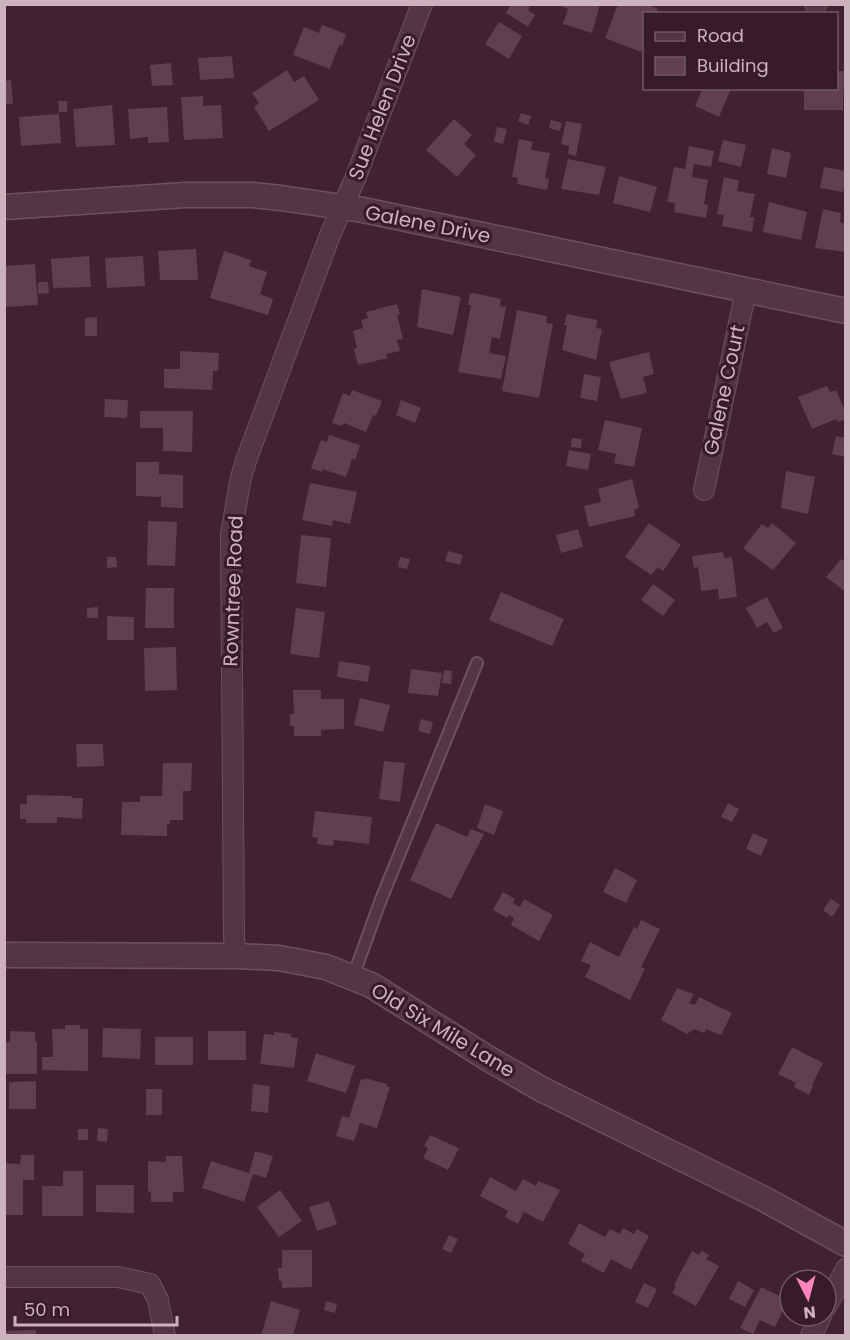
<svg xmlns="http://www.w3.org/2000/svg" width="850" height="1340" font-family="Poppins,sans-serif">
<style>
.building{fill:#613e50}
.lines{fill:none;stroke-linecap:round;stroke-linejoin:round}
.service-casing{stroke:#6b525e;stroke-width:14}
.minor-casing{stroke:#6b525e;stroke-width:22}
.tertiary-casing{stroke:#6b525e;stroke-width:27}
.service{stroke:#513743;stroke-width:10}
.minor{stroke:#513743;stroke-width:20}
.tertiary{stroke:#513743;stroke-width:24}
.labels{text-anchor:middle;stroke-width:6;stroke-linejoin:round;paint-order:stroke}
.street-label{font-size:20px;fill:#cbb3be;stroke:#361c28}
</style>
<rect width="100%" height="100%" fill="#412231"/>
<path class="building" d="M511 4H531L528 10 535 15 528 27 506 13Z
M555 4H600L592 33 563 24 568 9Z
M618 4H646L658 9 656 14H644V44L641 52 605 38Z
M499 22 522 36 509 59 485 44Z
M322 25 346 34 342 46 339 45 330 69 293 55 304 27 319 33Z
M232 56 234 78 200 80 198 58Z
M171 63 173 85 152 86 150 65Z
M287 70 294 82 304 76 319 100 269 131 254 107 259 103 252 93Z
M836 71H844L843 110H804V88H836Z
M11 80 13 104H4V81Z
M703 88H726L730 91 719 117 695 106Z
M203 96V106L221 105 223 138 184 140 181 97Z
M58 101H67V112H59Z
M112 105 115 145 76 147 73 109Z
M167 107 169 142 148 143V137L130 139 128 109Z
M521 113 531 116 528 125 518 121Z
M59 114 61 143 21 146 19 117Z
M454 119 472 135 464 144 476 155 457 177 426 150Z
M551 120 562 123 560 131 549 128Z
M566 121 582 124 576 156 568 154 569 146 561 144Z
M497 127 507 129 503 144 494 142Z
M519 139 533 142 531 150 550 153 545 178 549 179 547 190 517 184 518 178 512 177Z
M723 140 746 145 741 167 718 161Z
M689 146 714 151 711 167 694 164 692 177 708 180 704 204 708 205 706 218 674 212 675 203 667 202 674 167 685 169Z
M772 148 791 153 786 178 767 174Z
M568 159 606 167 599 195 561 189Z
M824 167 846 171 843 192 820 188Z
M619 176 657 187 650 212 613 203Z
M724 177 739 181 737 191 755 194 750 217H754L752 232 722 226 724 215 717 214Z
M769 202 807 212 801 240 763 232Z
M823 209 841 213 840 222 846 224V252L815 248Z
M196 249 198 280H160L158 251Z
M224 251 251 260 249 266 267 272 260 294 273 299 268 315 210 298Z
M89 256 91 287 53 288 51 259Z
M143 256 145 286 107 288 105 258Z
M35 264 38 305 4 307V266Z
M38 282H48L49 293 38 294Z
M422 289 461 297 453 335 417 327Z
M474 293 501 299 500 306 506 307 500 339 492 337 489 353 506 356 501 379 458 372 471 305H468L470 294Z
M397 304 400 314 397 315 403 339 397 340 400 351 386 354 388 358 358 365 354 349 357 348 353 331 363 328 361 320 368 318 366 312Z
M517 310 547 316 546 323 553 324 539 398 502 391Z
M567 314 597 320 596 328 602 329 596 360 562 350 567 325H564Z
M97 317V336H85V318Z
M180 351 219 353 218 371H213L212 390 164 388V369H180Z
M649 352 654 374 643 377 647 393 621 399 609 362Z
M584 374 601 377 597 401 580 398Z
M827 386 830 392 836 390 846 414V419L838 422 836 419 812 429 798 397Z
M352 390 382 401 376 416 373 415 366 432 344 423 342 426 332 423 343 393 350 396Z
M105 399 128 400 127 418 104 417Z
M401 400 421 408 415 423 396 415Z
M140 411H193L192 452 163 451V428H140Z
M605 420 642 428 634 467 614 463 616 454 598 450Z
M329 435 360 445 355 460 352 459 346 477 322 469V472L311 468 321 440 327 442Z
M836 436 846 438 845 457 832 454Z
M572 438 582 439 581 448 571 447Z
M569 450 591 454 588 470 566 466Z
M136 462H159V474L183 475V508L161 507V497L136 496Z
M786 471 815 477 808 514 781 508Z
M632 479 639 508 634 510 635 516 589 527 584 506 601 502 598 489Z
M310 483 357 492 350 524 333 520 332 526 302 520Z
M148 521 177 522 175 566 147 565Z
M649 523 681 545 663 571 658 567 651 575 625 557Z
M772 523 796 543 773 570 743 548 762 524 768 528Z
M578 529 583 547 561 553 556 535Z
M301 535 331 538 326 587 296 583Z
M448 551 463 555 460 565 445 561Z
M723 552 724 558 732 557 737 597 719 599 718 589 701 591 698 567 694 568 692 556Z
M107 557H116L117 567 107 568Z
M400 557 410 559 407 569 398 567Z
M841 559 846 562V592L826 577Z
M653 584 675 600 663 616 641 600Z
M146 588H174V628H145Z
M501 592 564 619 552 646 489 620Z
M767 597 783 628 774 633 767 622 757 628 746 608Z
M98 607V618H87V608Z
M296 608 325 612 319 658 290 654Z
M107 616 134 617V640H107Z
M176 647 177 690 145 691 144 648Z
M339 661 370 666 368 682 337 677Z
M411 669 442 673 438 696 408 693Z
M444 670 452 671 451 684 442 683Z
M293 690H321V699H344V729L321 730V736H294V726H290V714H294Z
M360 698 390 705 383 732 354 725Z
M421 719 433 722 430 734 418 731Z
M76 744H103L104 766 77 767Z
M384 761 405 763 400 802 379 799Z
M163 763H192L191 791H183V820H170V824H167V836L121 835 122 802H140V796H162Z
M27 795 72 796V798H83L82 819 57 817V823H26V819H20V804H27Z
M728 803 739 809 732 822 721 817Z
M485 804 503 811 494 835 477 828Z
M315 811 372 817 369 844 334 840 333 846 317 844 318 838 312 837Z
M436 823 467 837 471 829 484 834 451 899 410 880Z
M753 833 768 840 761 856 746 849Z
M615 868 637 880 626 903 603 892Z
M503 892 515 899 513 903 520 907 524 899 553 915 539 941 511 925 514 918 509 915 507 918 493 910Z
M831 899 840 905 832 917 823 910Z
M641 920 660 929 641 967 645 969 630 1000 585 977 591 965 581 961 590 942 619 957 634 927 637 929Z
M677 988 694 994 689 1003 695 1005 699 997 732 1013 721 1035 706 1029 704 1033 694 1029 687 1034 661 1020Z
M65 1025H80V1029H88V1071L42 1070V1057H53L52 1029H65Z
M103 1028 141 1029 140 1059 102 1057Z
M10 1031 35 1032V1042H37V1074H4V1042H10Z
M208 1031H246V1060H208Z
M274 1032 291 1034V1037L298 1038 294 1068 260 1064 264 1034 274 1035Z
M155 1037H193V1065H155Z
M792 1047 823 1063 812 1085 813 1086 809 1095 794 1087 796 1083 778 1074Z
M316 1053 355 1066 346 1093 307 1081Z
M365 1078 387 1084 386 1086 390 1087 377 1128 360 1123 354 1141 336 1136 342 1116 349 1118 361 1079 365 1080Z
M36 1081V1109H9V1082Z
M253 1084 270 1086 268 1113 251 1111Z
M146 1089H162V1115H146Z
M98 1128 108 1129 107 1142 97 1141Z
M78 1129H88V1140H78Z
M430 1135 459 1148 448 1170 423 1158 428 1148 424 1146Z
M255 1151 273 1156 266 1178 253 1174 244 1202 202 1188 211 1161 249 1173Z
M21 1155H34V1180H23V1215H4V1163L20 1164Z
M166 1156H182L184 1192H173V1202H151V1192L148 1191V1161L166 1162Z
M63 1171H83V1216H42V1186H63Z
M490 1177 516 1191 523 1179 536 1186 538 1181 560 1190 543 1222 524 1212 518 1224 505 1217 508 1211 480 1196Z
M96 1185H134V1213L96 1212Z
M280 1190 302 1221 279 1237 257 1207Z
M329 1201 337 1224 317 1231 309 1207Z
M579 1223 605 1237 610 1229 620 1234 623 1228 634 1234 637 1229 649 1236 631 1270 611 1259 604 1273 581 1261 585 1254 568 1244Z
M449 1235 458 1239 451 1253 442 1249Z
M282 1250H312V1287L282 1288V1281H279L278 1270V1268H282Z
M692 1251 699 1255 702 1251 706 1253 709 1255 706 1259 719 1266 696 1306 672 1293 676 1286 674 1285Z
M738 1281 754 1290 745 1307 729 1299Z
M644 1283 657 1289 648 1308 635 1302Z
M761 1287 788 1300 775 1327 760 1320 753 1334 740 1328Z
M271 1301 300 1310 293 1336H261Z
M326 1301 337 1304 335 1313 324 1310Z
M36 1330V1336H4V1331Z"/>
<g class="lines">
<g class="service-casing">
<path id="service" d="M353 977 380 902 477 663"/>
</g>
<g class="minor-casing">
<path id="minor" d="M815 4 816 5
M704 490 746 290
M236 956 234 938 231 534 241 477 247 458 330 235 355 179 422 4
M4 1277H118L150 1284 158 1300 165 1336
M826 1307 846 1269
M811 1336 821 1316"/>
</g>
<g class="tertiary-casing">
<path id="tertiary" d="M4 207 185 195H253L281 198 363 210 846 311
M4 955 236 956 279 958 326 967 371 985 489 1059 543 1090 764 1199 846 1244"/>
</g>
<use href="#service" class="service"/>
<use href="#minor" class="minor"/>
<use href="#tertiary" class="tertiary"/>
</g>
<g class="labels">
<g class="street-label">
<text transform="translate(382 107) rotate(-69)" y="7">Sue Helen Drive</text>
<text transform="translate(428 224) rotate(11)" y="7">Galene Drive</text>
<text transform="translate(724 390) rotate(-78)" y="7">Galene Court</text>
<text transform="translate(233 591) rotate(-88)" y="7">Rowntree Road</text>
<text transform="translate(443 1030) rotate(31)" y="7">Old Six Mile Lane</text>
</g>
</g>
<rect width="850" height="1340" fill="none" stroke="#cbb3be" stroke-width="12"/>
<rect x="643" y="12" width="195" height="78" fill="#361c28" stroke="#725864" stroke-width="1.5"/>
<rect x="655" y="32" width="30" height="9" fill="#513743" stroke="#725864" stroke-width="1.5"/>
<text x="697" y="42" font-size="18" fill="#cbb3be">Road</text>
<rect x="655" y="57" width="30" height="18" fill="#613e50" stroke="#725864" stroke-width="1.5"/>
<text x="697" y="72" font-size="18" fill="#cbb3be">Building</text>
<g transform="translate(808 1298) rotate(174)"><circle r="28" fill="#361c28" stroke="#725864" stroke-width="1.5"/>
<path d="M0-4.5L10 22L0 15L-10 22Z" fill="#ff84bb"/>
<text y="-9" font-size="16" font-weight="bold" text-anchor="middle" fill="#cbb3be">N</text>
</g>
<path d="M15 1316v9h162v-9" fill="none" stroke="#cbb3be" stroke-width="3"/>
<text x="24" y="1316" font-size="18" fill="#cbb3be" stroke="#361c28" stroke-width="4.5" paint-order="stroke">50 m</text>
</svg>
